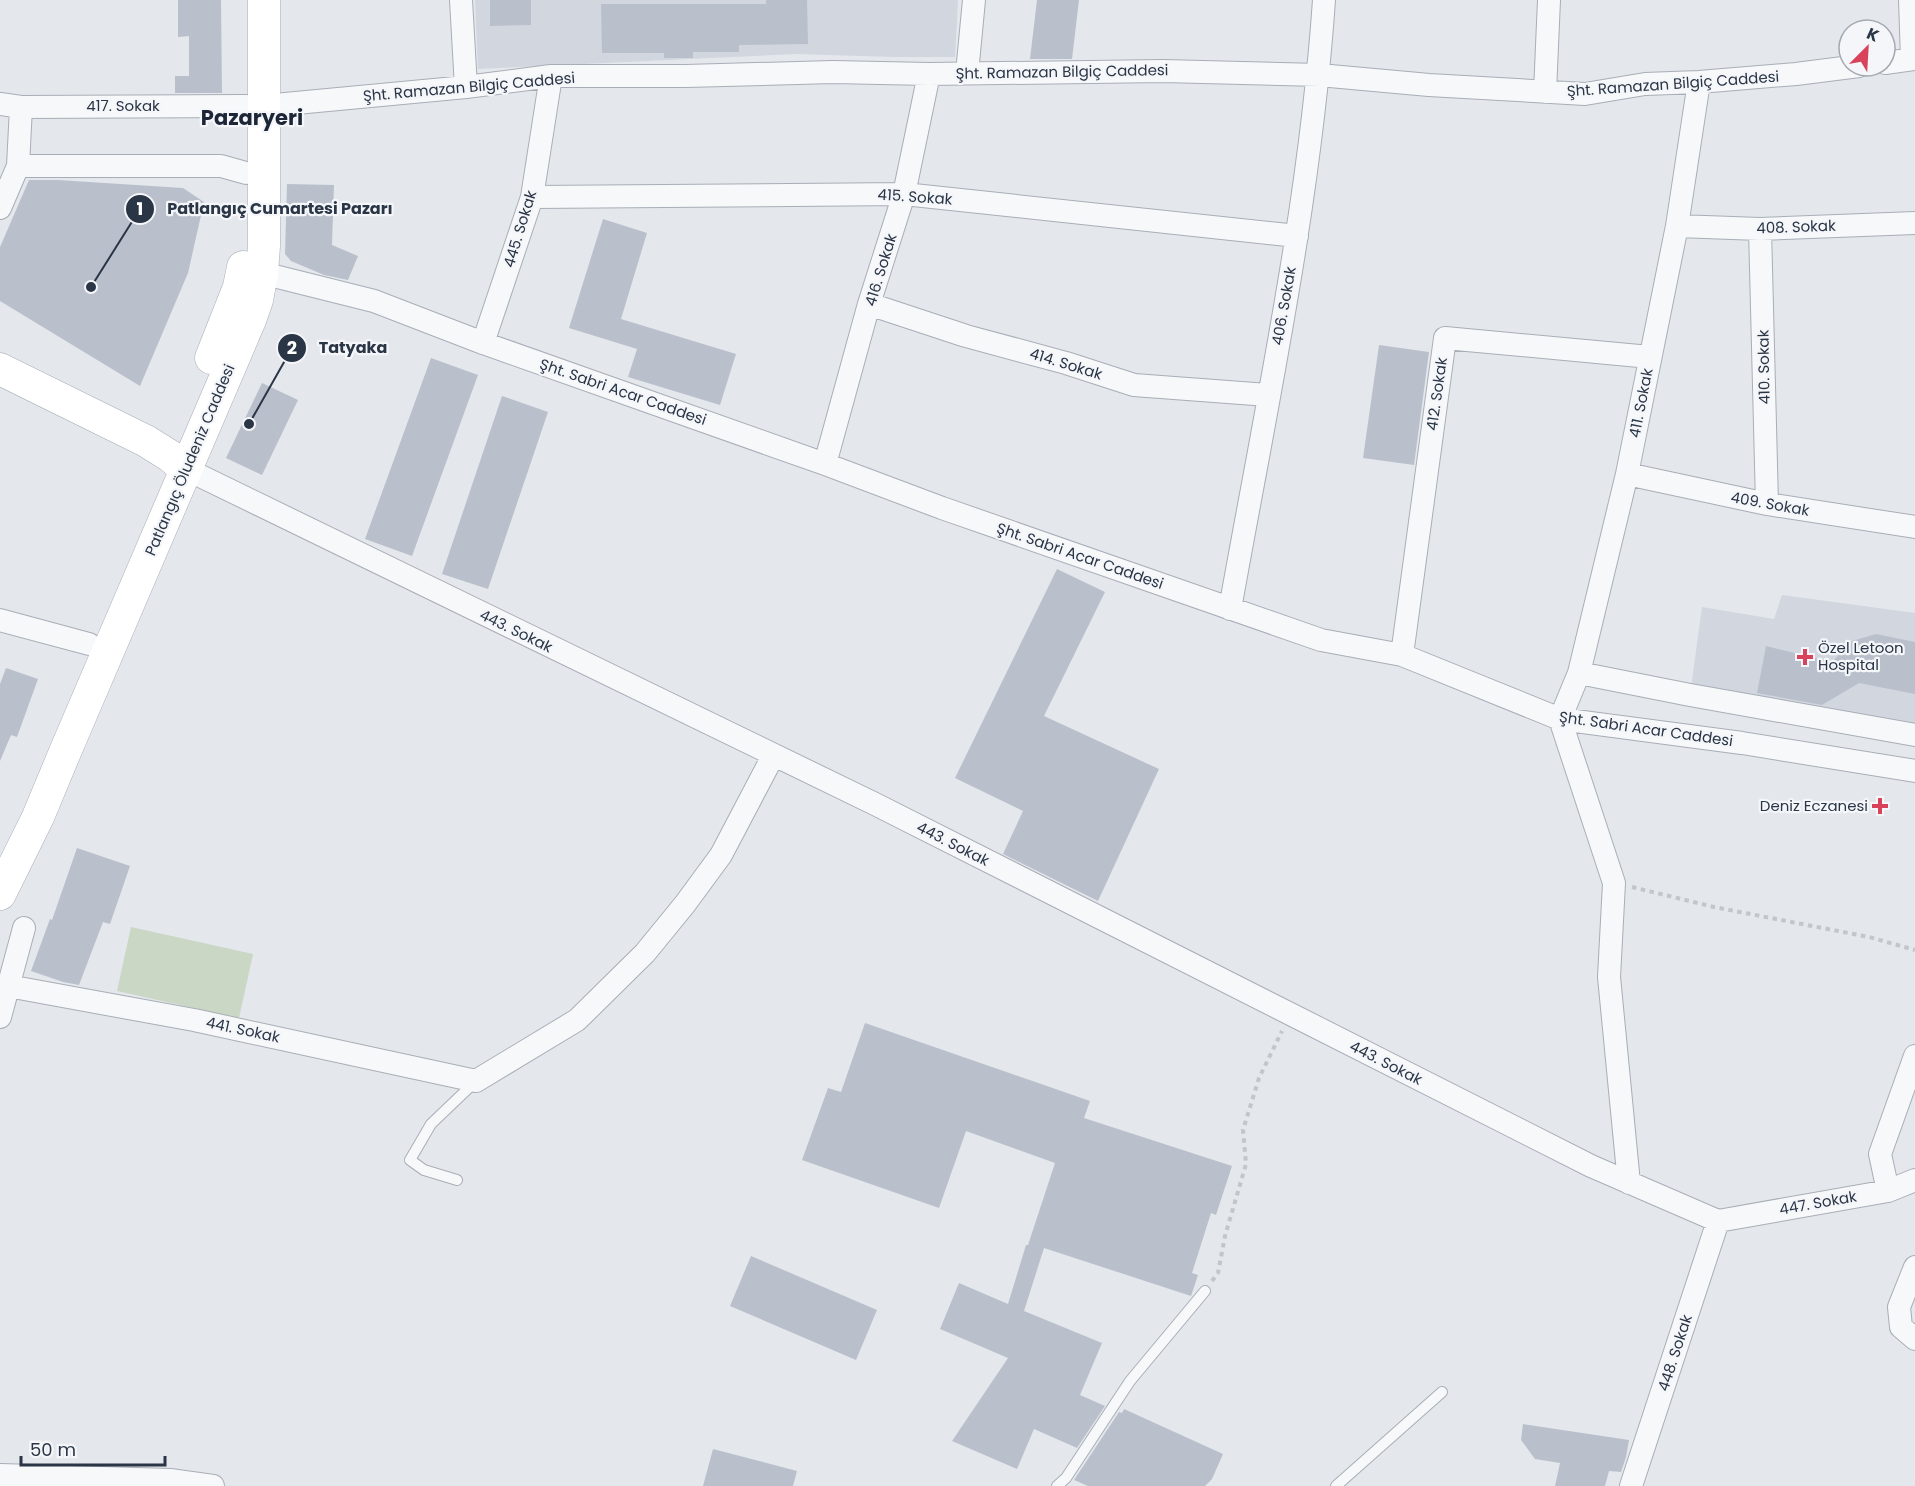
<svg xmlns="http://www.w3.org/2000/svg" width="1915" height="1486" font-family="Poppins,sans-serif">
<style>
.built{fill:#d1d6df}
.green{fill:#c9d7c4}
.building{fill:#bac0cb}
.lines{fill:none;stroke-linecap:round;stroke-linejoin:round}
.lane-casing{stroke:#a8aeb7;stroke-width:12}
.street-casing{stroke:#a8aeb7;stroke-width:24}
.secondary-casing{stroke:#a8aeb7;stroke-width:33}
.path{stroke:#c2c5cb;stroke-width:4;stroke-dasharray:4.5 4.5;stroke-linecap:butt}
.lane{stroke:#f7f8fa;stroke-width:10}
.street{stroke:#f7f8fa;stroke-width:22}
.secondary{stroke:#fff;stroke-width:32}
.poi-dot{fill:#d8425b;stroke:#f4f6f9;stroke-width:2}
.labels{text-anchor:middle;stroke-width:4.5;stroke-linejoin:round;paint-order:stroke}
.street-label{font-size:15px;fill:#2a3546;stroke:#f4f6f9}
.poi-label{font-size:15px;fill:#2a3546;stroke:#f4f6f9;text-anchor:start}
.district-label{font-size:21px;font-weight:bold;fill:#1c2637;stroke:#f4f6f9}
.leader{fill:none;stroke:#2a3546;stroke-width:2}
.callout-dot{fill:#2a3546;stroke:#f4f6f9;stroke-width:2}
.mark-label{font-size:18px;text-anchor:middle;font-weight:bold;fill:#fff}
.callout-label{font-size:16px;text-anchor:middle;font-weight:bold;fill:#2a3546;stroke:#f4f6f9;stroke-width:4.5;stroke-linejoin:round;paint-order:stroke}
</style>
<rect width="100%" height="100%" fill="#e4e7ec"/>
<path class="built" d="M475 0H958L955 57H895L796 54 478 69Z
M1782 595 1915 613V735L1690 695 1702 607 1774 619Z"/>
<path class="green" d="M131 927 253 954 239 1018 117 991Z"/>
<path class="building" d="M178 0H221L222 93H175V76H189V36L178 37Z
M490 0H531V25L490 26Z
M766 0H807L808 44 739 45V52H693V58H664V53H602L601 4H766Z
M1037 0H1079L1072 59H1030Z
M29 180H58L183 188 204 202 188 273 140 386 0 301V247Z
M287 184 334 185 332 245 358 256 348 280 324 275 291 261 285 254Z
M603 219 647 233 621 319 736 354 720 405 628 377 637 349 569 328Z
M1379 345 1429 352 1414 465 1363 458Z
M431 358 478 375 412 556 365 539Z
M262 383 298 400 262 475 226 458Z
M502 396 548 412 488 589 442 574Z
M1057 569 1105 592 1044 716 1159 769 1098 901 1003 854 1023 811 955 778Z
M1876 634 1915 642V694L1859 683 1822 705 1757 693 1766 646 1832 662 1852 641Z
M6 668 38 679 17 737 11 735 0 761V684Z
M77 848 130 866 110 924 103 922 79 985 63 982 31 971 50 919 52 920Z
M865 1023 1090 1101 1084 1118 1232 1166 1216 1215 1211 1213 1192 1273 1198 1275 1191 1296 1044 1248 1024 1311 1102 1343 1080 1395 1105 1406 1077 1448 1034 1429 1017 1469 952 1441 1008 1358 940 1329 959 1283 1008 1304 1026 1245H1028L1055 1163 966 1131 939 1208 802 1160 828 1088 841 1092Z
M751 1256 877 1310 856 1360 730 1306Z
M1124 1409 1223 1454 1212 1479 1205 1486H1088L1074 1480 1119 1412 1122 1413Z
M1523 1424 1629 1440 1626 1457 1621 1472 1609 1471 1605 1486H1555L1560 1463 1535 1459 1521 1440Z
M713 1449 797 1471 793 1486H703Z"/>
<g class="lines">
<g class="lane-casing">
<path id="lane" d="M457 1180 424 1170 410 1160 431 1124 476 1081
M1057 1486 1066 1478 1130 1381 1205 1291
M1336 1486 1442 1392"/>
</g>
<g class="street-casing">
<path id="street" d="M461 0 466 87
M1910 0 1912 59
M1885 63 1915 59
M967 73 974 0
M1545 92 1549 0
M0 104 21 107 246 106
M264 106 466 87 551 76H686L833 72 929 74 1163 71 1319 75 1429 85 1585 94 1645 84 1699 82 1796 74 1859 66
M18 166H221L246 173
M532 197 904 194 1297 236
M0 208 18 166 21 107
M1677 226 1760 229 1915 223
M1760 229 1767 504
M262 273 374 301 483 343 825 464 942 508 1321 640 1402 655 1560 719 1742 743 1915 771
M869 304 966 336 1066 363 1134 385 1268 395
M483 343 532 197 551 76
M825 464 869 304 904 194 929 74
M186 469 875 804 1591 1166 1718 1221
M1627 474 1767 504 1915 527
M1230 609C1266 407 1310 205 1324 0
M0 620 89 644
M1402 655 1445 338 1650 357
M1579 673 1690 695 1915 735
M8 986 194 1020 476 1081 577 1020 645 953 685 904 721 855 773 756
M0 1017 24 928
M1629 1183 1609 977 1614 883 1560 719 1579 673 1627 474 1677 226 1699 82
M1888 1191 1880 1154 1915 1056
M1718 1221 1888 1191 1915 1180
M1915 1267 1899 1307 1901 1327 1915 1339
M0 1475 170 1480 213 1486
M1631 1486 1718 1221"/>
</g>
<g class="secondary-casing">
<path id="secondary" d="M211 358 239 287 243 267
M0 369 146 441 170 456 186 469
M0 894 38 817 65 752 250 320 257 300 262 273 264 246V0"/>
</g>
<path class="path" d="M1632 887 1714 907 1869 937 1915 950
M1212 1281 1218 1273 1225 1236 1246 1164 1243 1130 1259 1078 1282 1031"/>
<use href="#lane" class="lane"/>
<use href="#street" class="street"/>
<use href="#secondary" class="secondary"/>
</g>
<g class="poi-dot">
<path d="M1802 648h6v6h6v6h-6v6h-6v-6h-6v-6h6z"/>
<path d="M1877 797h6v6h6v6h-6v6h-6v-6h-6v-6h6z"/>
</g>
<g class="labels">
<g class="street-label">
<text transform="translate(1062 72) rotate(-1)" y="5">Şht. Ramazan Bilgiç Caddesi</text>
<text transform="translate(1673 84) rotate(-4)" y="5">Şht. Ramazan Bilgiç Caddesi</text>
<text transform="translate(469 87) rotate(-5)" y="5">Şht. Ramazan Bilgiç Caddesi</text>
<text x="123" y="111">417. Sokak</text>
<text transform="translate(915 197) rotate(4)" y="5">415. Sokak</text>
<text transform="translate(1796 227) rotate(-2)" y="5">408. Sokak</text>
<text transform="translate(520 229) rotate(-73)" y="5">445. Sokak</text>
<text transform="translate(881 270) rotate(-73)" y="5">416. Sokak</text>
<text transform="translate(1284 306) rotate(-80)" y="5">406. Sokak</text>
<text transform="translate(1066 364) rotate(17)" y="5">414. Sokak</text>
<text transform="translate(1764 367) rotate(-91)" y="5">410. Sokak</text>
<text transform="translate(623 392) rotate(19)" y="5">Şht. Sabri Acar Caddesi</text>
<text transform="translate(1437 394) rotate(-82)" y="5">412. Sokak</text>
<text transform="translate(1641 403) rotate(-79)" y="5">411. Sokak</text>
<text transform="translate(190 460) rotate(-67)" y="5">Patlangıç Öludeniz Caddesi</text>
<text transform="translate(1770 504) rotate(10)" y="5">409. Sokak</text>
<text transform="translate(1080 556) rotate(19)" y="5">Şht. Sabri Acar Caddesi</text>
<text transform="translate(516 631) rotate(26)" y="5">443. Sokak</text>
<text transform="translate(1646 729) rotate(8)" y="5">Şht. Sabri Acar Caddesi</text>
<text transform="translate(953 844) rotate(27)" y="5">443. Sokak</text>
<text transform="translate(243 1030) rotate(12)" y="5">441. Sokak</text>
<text transform="translate(1386 1063) rotate(27)" y="5">443. Sokak</text>
<text transform="translate(1818 1203) rotate(-10)" y="5">447. Sokak</text>
<text transform="translate(1675 1353) rotate(-72)" y="5">448. Sokak</text>
</g>
<g class="poi-label">
<text x="1818" y="653">Özel Letoon<tspan x="1818" dy="17">Hospital</tspan></text>
<text x="1868" y="811" text-anchor="end">Deniz Eczanesi</text>
</g>
<g class="district-label">
<text x="252" y="125">Pazaryeri</text>
</g>
</g>
<path class="leader" d="M91 287L140 209M249 424L292 348"/>
<g class="callout-dot">
<circle cx="91" cy="287" r="6"/>
<circle cx="249" cy="424" r="6"/>
<circle cx="140" cy="209" r="15"/>
<circle cx="292" cy="348" r="15"/>
</g>
<g class="mark-label">
<text x="140" y="215">1</text>
<text x="292" y="354">2</text>
</g>
<g class="callout-label">
<text x="280" y="214">Patlangıç Cumartesi Pazarı</text>
<text x="353" y="353">Tatyaka</text>
</g>
<g transform="translate(1867 48) rotate(24)"><circle r="28" fill="#f4f6f9" stroke="#a3a9b1" stroke-width="1.5"/>
<path d="M0-4.5L10 22L0 15L-10 22Z" fill="#d8425b"/>
<text y="-9" font-size="16" font-weight="bold" text-anchor="middle" fill="#2a3546">K</text>
</g>
<path d="M21 1456v9h144v-9" fill="none" stroke="#2a3546" stroke-width="3"/>
<text x="30" y="1456" font-size="18" fill="#2a3546" stroke="#f4f6f9" stroke-width="4.5" paint-order="stroke">50 m</text>
</svg>
